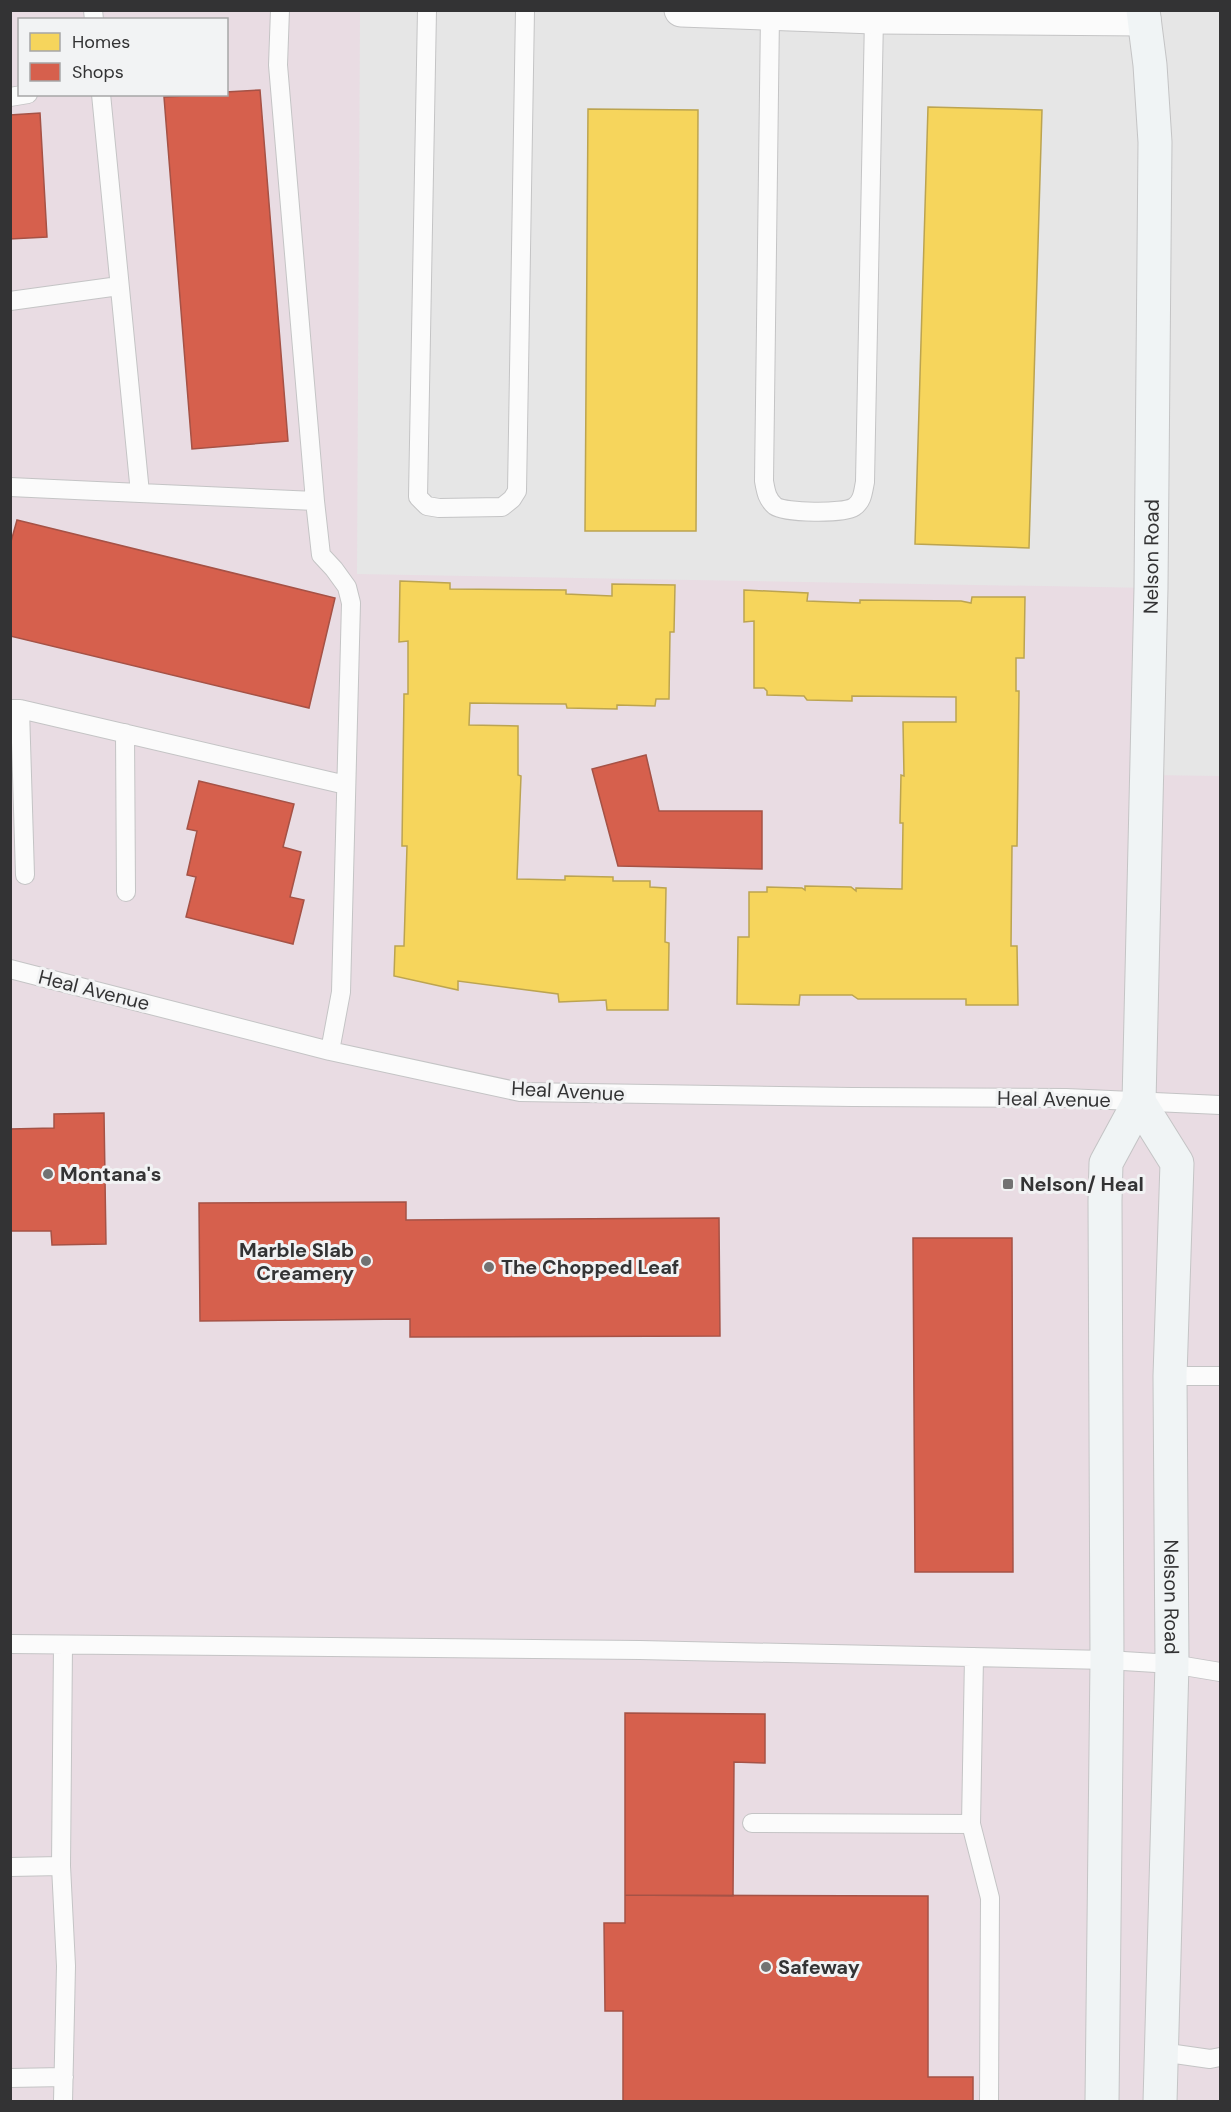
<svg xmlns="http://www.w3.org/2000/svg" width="1231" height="2112" font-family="'DM Sans',sans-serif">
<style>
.commercial{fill:#e9dce3;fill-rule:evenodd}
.homes{fill:#f6d55c;stroke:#bca450;stroke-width:1.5}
.shops{fill:#d6604d;stroke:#a55246;stroke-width:1.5}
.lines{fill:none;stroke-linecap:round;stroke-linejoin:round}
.lane-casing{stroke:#c4c4c5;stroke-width:20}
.street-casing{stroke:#c4c4c5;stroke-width:35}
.secondary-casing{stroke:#c4c4c5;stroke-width:35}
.lane{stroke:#fbfbfb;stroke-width:18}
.street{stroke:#fbfbfb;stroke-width:33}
.secondary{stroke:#f0f4f5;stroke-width:33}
.poi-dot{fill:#727272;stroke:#f2f3f4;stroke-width:2}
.labels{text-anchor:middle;stroke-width:6;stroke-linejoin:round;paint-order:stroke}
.street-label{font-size:20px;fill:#333334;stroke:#f2f3f4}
.poi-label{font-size:20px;font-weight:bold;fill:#333334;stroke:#f2f3f4;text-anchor:start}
</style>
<rect width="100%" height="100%" fill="#e6e6e6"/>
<path class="commercial" d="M11 11H360L357 574 1151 588 1147 775 1220 776V2101L11 2102ZM20 20H226V94H20Z"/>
<path class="homes" d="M928 107 1042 110 1029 548 915 544Z
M588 109 698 110 696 531H585Z
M400 581 450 583V589L566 590V594L612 596V584L675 585 674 632H670L669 699H656L655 706 617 705V709L567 708 566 704 470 703 469 725 518 726V775L521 776 517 879 565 880V876L613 877V881H650V887L666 888 665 942 669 943 668 1010H607L606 1000 559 1002 558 994 458 981V990L394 976 395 946H404L407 846H402L404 694H408V641L399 642Z
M744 590 808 593 807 601 860 603V600L961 601 971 603 972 597H1025L1024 658H1016V691H1019L1017 846H1012L1011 946H1017L1018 1005H966V999H858L852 995H800L799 1005 737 1004 738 937H749V892H767V887L802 888 805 890V886L851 887 856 891V888L902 889 903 823H900L901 775 904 776 903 722H956V697L852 696V701L807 700 804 696 767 695V691L764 688H754V621L744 622Z"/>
<path class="shops" d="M260 90 288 441 192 449 164 97 226 94V92Z
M40 113 47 237 10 239V115Z
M17 520 335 598 309 708 10 636V545Z
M646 755 659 811H762V869L618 866 592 769Z
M199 781 294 804 283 847 301 852 290 897 304 900 293 944 186 917 196 877 187 875 197 831 187 829Z
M104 1113 106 1244 52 1245 51 1231H10V1129L54 1128V1114Z
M406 1202V1220L719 1218 720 1336 410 1337V1319L200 1321 199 1203Z
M913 1238H1012L1013 1572H915Z
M625 1713 765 1714V1763L734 1762 733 1896 625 1895Z
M625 1895 928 1896V2077H973V2102H623V2011H605L604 1923H625Z"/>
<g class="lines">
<g class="lane-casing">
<path id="lane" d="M93 10 94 20
M427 10 418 497 427 506 439 508 502 507 512 499 517 491 525 10
M770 14 764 481C766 492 767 499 775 506 785 513 843 514 854 507 863 501 863 491 865 482L874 17
M101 94 140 493 315 501 278 65 280 10
M10 97 28 94
M10 301 119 286
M10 487 140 493
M315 501 321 555 334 569 347 587 351 603 341 992 330 1051
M10 709H20L346 785
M20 709 25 875
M125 733 126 892
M10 969 330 1051 520 1092 852 1097 1066 1098 1220 1105
M1170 1376H1220
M10 1644 640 1650 1107 1660 1172 1664 1220 1672
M63 1645 61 1866 66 1966 63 2102
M974 1657 971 1824 990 1898 989 2102
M752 1823 971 1824
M10 1867 61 1866
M1161 2052 1210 2059 1220 2057
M10 2078 64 2077"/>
</g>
<g class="street-casing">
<path id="street" d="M681 10 874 17 1144 19"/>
</g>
<g class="secondary-casing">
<g id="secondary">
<path id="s1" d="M1139 1102 1177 1163 1170 1376 1172 1664 1160 2102"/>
<path id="s2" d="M1102 2102 1107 1660 1105 1201 1106 1163 1139 1102 1151 588 1155 142 1150 65 1143 10"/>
</g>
</g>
<use href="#lane" class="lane"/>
<use href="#street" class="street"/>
<use href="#secondary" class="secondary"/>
</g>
<g class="poi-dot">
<circle cx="48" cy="1174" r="6"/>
<rect x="1002" y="1178" width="12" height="12" rx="3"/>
<circle cx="366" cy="1261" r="6"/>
<circle cx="489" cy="1267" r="6"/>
<circle cx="766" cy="1967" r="6"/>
</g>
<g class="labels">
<g class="street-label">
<text dy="7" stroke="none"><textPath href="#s2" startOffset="1554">Nelson Road</textPath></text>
<text transform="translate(94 990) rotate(14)" y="7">Heal Avenue</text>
<text transform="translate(568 1091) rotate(3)" y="7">Heal Avenue</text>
<text transform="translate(1054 1099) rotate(1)" y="7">Heal Avenue</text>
<text dy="7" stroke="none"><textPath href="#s1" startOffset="506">Nelson Road</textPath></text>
</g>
<g class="poi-label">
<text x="60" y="1181">Montana's</text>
<text x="1020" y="1191">Nelson/ Heal</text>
<text x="354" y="1257" text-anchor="end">Marble Slab<tspan x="354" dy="23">Creamery</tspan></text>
<text x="501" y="1274">The Chopped Leaf</text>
<text x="778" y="1974">Safeway</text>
</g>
</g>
<rect width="1231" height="2112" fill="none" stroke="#333334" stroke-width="24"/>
<rect x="18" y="18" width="210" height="78" fill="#f2f3f4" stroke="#a6a6a7" stroke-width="1.5"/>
<rect x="30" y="33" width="30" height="18" fill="#f6d55c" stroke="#a6a6a7" stroke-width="1.5"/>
<text x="72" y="48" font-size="18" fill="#333334">Homes</text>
<rect x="30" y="63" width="30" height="18" fill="#d6604d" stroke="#a6a6a7" stroke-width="1.5"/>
<text x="72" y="78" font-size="18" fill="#333334">Shops</text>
</svg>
